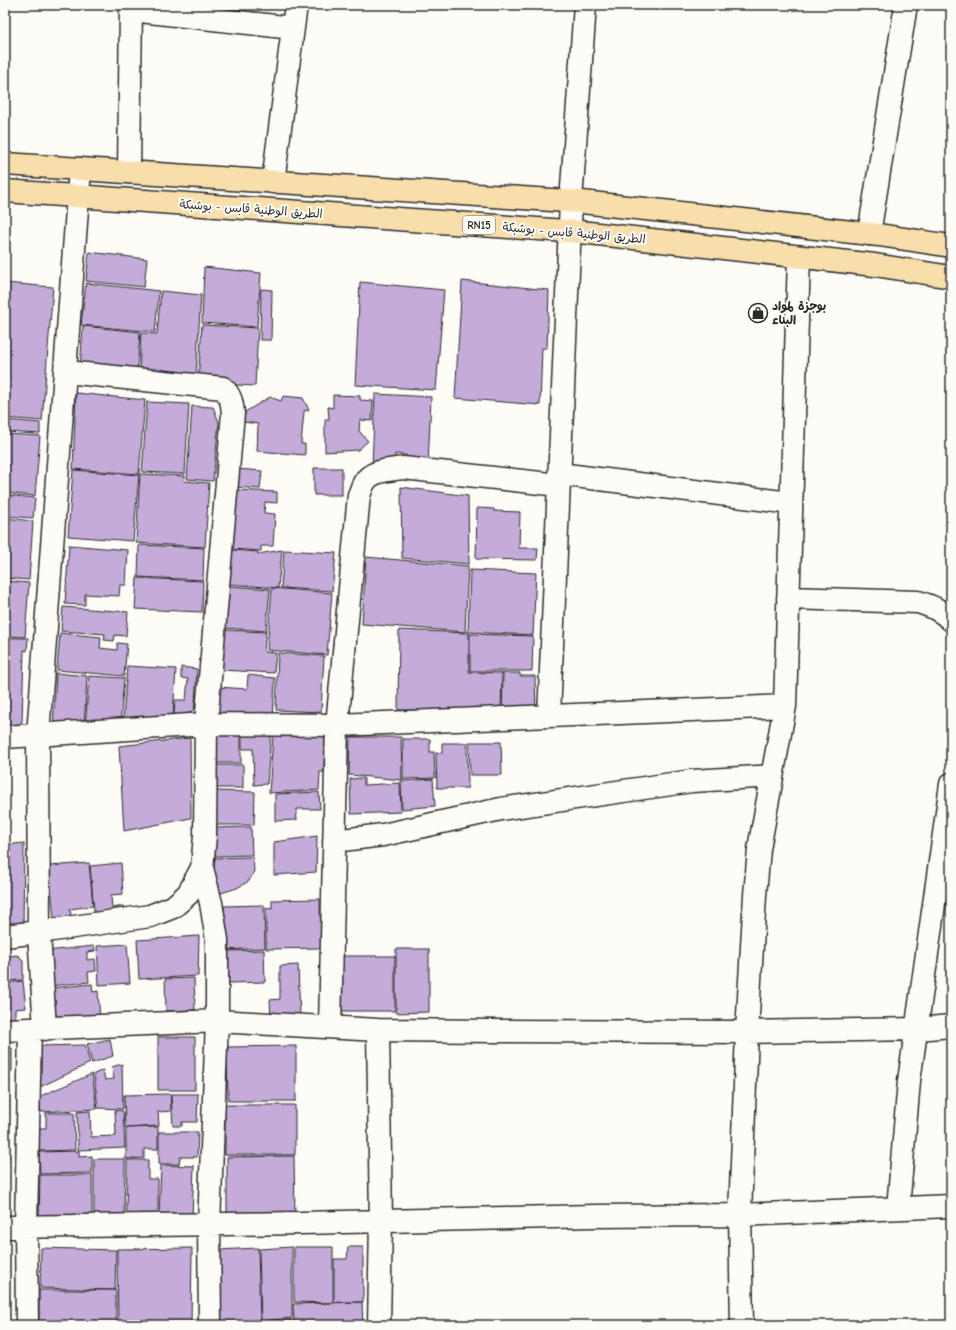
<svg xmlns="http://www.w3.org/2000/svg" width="956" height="1330" font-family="'Comic Neue','Playpen Sans Arabic',sans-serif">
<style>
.building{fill:#c4abda;stroke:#2b2b2b}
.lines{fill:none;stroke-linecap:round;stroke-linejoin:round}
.minor-casing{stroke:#2b2b2b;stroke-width:25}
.primary-casing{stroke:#2b2b2b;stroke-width:25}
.minor{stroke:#fdfcf7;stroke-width:22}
.primary{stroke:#f8deab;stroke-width:22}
.labels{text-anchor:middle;stroke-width:4;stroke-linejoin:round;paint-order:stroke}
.shield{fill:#fdfcf7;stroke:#6a6a68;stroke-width:1}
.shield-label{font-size:11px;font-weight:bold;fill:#2b2b2b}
.street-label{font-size:12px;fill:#2b2b2b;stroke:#fdfcf7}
.poi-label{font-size:12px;font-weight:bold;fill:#2b2b2b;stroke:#fdfcf7;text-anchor:start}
</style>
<rect width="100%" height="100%" fill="#fdfcf7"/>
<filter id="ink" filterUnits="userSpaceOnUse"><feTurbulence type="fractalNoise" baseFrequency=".025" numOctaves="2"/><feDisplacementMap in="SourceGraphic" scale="8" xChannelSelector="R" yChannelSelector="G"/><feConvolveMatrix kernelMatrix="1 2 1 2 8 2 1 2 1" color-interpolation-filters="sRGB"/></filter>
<g filter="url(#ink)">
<path class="building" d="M89 252 147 259 144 287 86 281Z
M204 267 261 273 257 327 202 323Z
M462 281 549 290 547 348H542L540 405 455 398Z
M360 282 444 290 436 390 355 385Z
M5 283 53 287 42 421 5 418Z
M86 283 159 291 155 332 81 325Z
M261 289 272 290 271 340H260Z
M161 291 201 295 196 376 139 372 141 333 157 334Z
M202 325 258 328 255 386 198 383Z
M83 326 140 332 137 372 80 369Z
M76 393 145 400 139 474 73 469Z
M375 394 431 397 428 465H415L406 455 395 454V466H372Z
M333 395 360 396V400L373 401 372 421 360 420 359 431 368 441 358 450 325 452V419H329L328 407 333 408Z
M283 396 303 398 309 410 304 411 301 444H305V455L257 451 258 424 244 422 245 412 270 397 281 401Z
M147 402 189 404 185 474 142 472Z
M192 406 213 407 219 422 213 481 187 479Z
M5 420 40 423V434L5 432Z
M5 434 40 436 35 496 5 493Z
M314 468H342V495H314Z
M237 469 262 471 260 489 235 487Z
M73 470 139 475 133 541 68 536Z
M140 474 185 476 184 481 209 483 205 547 136 543Z
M401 487 468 496 469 564 402 558Z
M234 490 277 492V503L265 502 264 513 275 514 273 546H261V551L231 549Z
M5 495 35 498 33 518 5 516Z
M477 508 494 509V511L520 512 519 548H538L537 560 476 559Z
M5 518 33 521 29 580 5 578Z
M69 545 128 550 126 585H120L119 596 85 594V605L65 604Z
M139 545 204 548 203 580 138 577Z
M232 550 258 552V554L282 550 278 588 228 584Z
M284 550 336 553 332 591 281 588Z
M366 557 468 566 465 632 362 624Z
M470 570 536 573 533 635 468 632Z
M137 578 203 581 202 612 135 609Z
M5 581 29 583 25 637 5 636Z
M229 586 270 589 266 631 225 628Z
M272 588 332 593 327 655 267 650Z
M63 607 128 612 126 636 115 635 114 641 104 640 105 634 61 631Z
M225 630 266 632 264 652 276 653 274 673 222 670Z
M399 630 469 633V672L502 673 501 712 398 710Z
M60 633 101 637 100 648 117 650V643L127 644 124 676 57 670Z
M470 634 533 636 532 671H470Z
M5 638H28L27 651 24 650 22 722 5 734Z
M278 653 324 656 321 712 276 710Z
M127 666 176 669 173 715 123 720Z
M181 667 197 669 195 703 194 710 189 713 174 716 175 700H186L188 679 181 678Z
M56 673 87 676 84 727 53 728Z
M503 673H520V676H535L536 720 502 721Z
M248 675 275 678 273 720 218 714 216 707 218 687 247 689Z
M89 676 124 678 120 727 85 728Z
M214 732 241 733V763H214Z
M271 734 267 784 254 785 253 749H242V735Z
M273 736H325L324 772H320L319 790 269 793Z
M350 737H401L402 780 349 775Z
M190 738 191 818 124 831 119 746Z
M403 739H430V752H434L435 778 403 779Z
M469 742H501L502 775H470Z
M442 743H467L468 788H437L436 753H442Z
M214 765H243V788H215Z
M364 778V785L400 783 401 812 351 814 350 779Z
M433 779 435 806 402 809 401 781Z
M214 791 255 792 254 825H213Z
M319 792 320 809H296L297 820 275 821V794Z
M251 827 252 855 215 856 214 828Z
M317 836 316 872 274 875V842Z
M24 843 23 929H5V845Z
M253 857 254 871 249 881 237 888 215 895 214 858Z
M89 863 93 906 70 909 71 917 54 919 49 866Z
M121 863 123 894 111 895 112 908 124 906V919L95 921 90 866Z
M320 899 321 948 266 949V908L272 909V900Z
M264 905 265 948 225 950 224 906Z
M199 936 198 976 139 979 137 940Z
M127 944 130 983 99 985 97 946Z
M94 946 95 951 87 952V960L95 959 96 971 88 972 89 982 50 986 46 951Z
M396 949H429V1012L396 1013Z
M264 950 265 982 228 983 226 951Z
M16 955 19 956 23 960V980L5 981V957Z
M342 956H395V1011H342Z
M298 965 300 1018 271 1019 270 1000 280 999V966Z
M194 978 195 1010 166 1011 165 979Z
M23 981 26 1008 15 1009V1018L5 1019V983Z
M92 984 93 992 98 991 100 1020 55 1024 51 988Z
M158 1037H195V1090H158Z
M110 1039 113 1056 92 1063 87 1044Z
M85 1045 90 1063 40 1087 37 1046Z
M296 1046V1101H228L227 1047Z
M5 1048H12V1071L5 1076Z
M122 1064 123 1109 98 1108 94 1074 103 1070 105 1080 114 1079 112 1067Z
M92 1074 97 1109 41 1112 38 1097Z
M5 1078H7L8 1098H5Z
M170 1094 171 1111 158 1112 159 1126 125 1128 124 1095Z
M171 1094H198L197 1122H182V1126H173Z
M225 1105H295V1155H225Z
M115 1110 123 1111 125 1148 78 1150 77 1112 90 1111 91 1137 116 1136Z
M46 1113H74L75 1150 39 1151 38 1128H46Z
M158 1127V1149H144V1158L126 1159V1128Z
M5 1128H7L9 1158 5 1159Z
M159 1132H198L197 1157H180L179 1164H159Z
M79 1151V1157L92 1156V1173L40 1174 39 1152Z
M294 1156 295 1216H227V1157Z
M94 1159H125L124 1222H94Z
M127 1160H148V1179H158V1216L126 1215Z
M161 1165 194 1166 192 1217 159 1216Z
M40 1175H92V1223L39 1222Z
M5 1247H6L7 1299H5Z
M292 1247V1318L261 1321 259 1249Z
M294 1247H333V1303L294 1302Z
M348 1247H363V1302H334V1259H347Z
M41 1248 116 1250 115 1290 40 1288Z
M192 1248 191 1325H118L117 1249Z
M258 1248 260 1322H220L218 1250Z
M39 1290H116V1325H39Z
M362 1302 363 1325H294L293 1304Z
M291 1320V1325H220V1324Z"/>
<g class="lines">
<g class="minor-casing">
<path id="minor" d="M131 10 293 28
M129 172 131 5
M273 182 296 5
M869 234 906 5
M559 474 791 503
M788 598 918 602C931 606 941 610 951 620
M549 716 571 201 585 5
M5 737 206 724 337 725 785 706
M334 841 383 835 501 809 692 781 772 776
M202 868 211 903 217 940V1021L209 1225 210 1325
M5 936 39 932 150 916 173 907 188 894 202 868 205 836 206 724 233 413C232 403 231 396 223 388L66 372
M330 1027 337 725 359 495C361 491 362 486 364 483 371 470 390 470 403 468L559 485
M45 1029 39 932 38 735 80 169
M5 1030 217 1021 378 1030 495 1031 747 1032 917 1029 951 1026
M378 1030 381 1221 379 1325
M898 1208 909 1081 951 784
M5 1227 302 1223 593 1216 740 1215 951 1206
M27 1325 26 1227 30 1029
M742 1325 740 1215 747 1032 755 895 759 849 785 706 799 257"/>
</g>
<g class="primary-casing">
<path id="primary" d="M5 164 582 202 879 235 951 246
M5 191 580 232 875 265 951 277"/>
</g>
<use href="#minor" class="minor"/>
<use href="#primary" class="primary"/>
</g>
</g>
<defs>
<g id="shop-ring" transform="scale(1)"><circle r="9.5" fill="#fdfcf7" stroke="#2b2b2b" stroke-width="1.5"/><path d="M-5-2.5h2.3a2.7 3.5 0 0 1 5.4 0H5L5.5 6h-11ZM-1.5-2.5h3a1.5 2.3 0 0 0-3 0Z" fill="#2b2b2b"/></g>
</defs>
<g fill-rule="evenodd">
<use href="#shop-ring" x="758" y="313"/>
</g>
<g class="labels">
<rect class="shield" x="463" y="216" width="32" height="18" rx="3"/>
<g class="shield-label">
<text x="479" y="229">RN15</text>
</g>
<g class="street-label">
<text transform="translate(251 209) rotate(4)" y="4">الطريق الوطنية قابس - بوشبكة</text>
<text transform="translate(574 233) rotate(5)" y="4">الطريق الوطنية قابس - بوشبكة</text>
</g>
<g class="poi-label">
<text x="772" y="310">بوجزة لمواد<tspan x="772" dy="14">البناء</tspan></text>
</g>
</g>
<rect width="956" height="1330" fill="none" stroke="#fdfcf7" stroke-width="20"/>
<rect x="10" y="10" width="936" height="1310" fill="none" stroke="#2b2b2b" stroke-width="1.5" filter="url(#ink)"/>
</svg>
